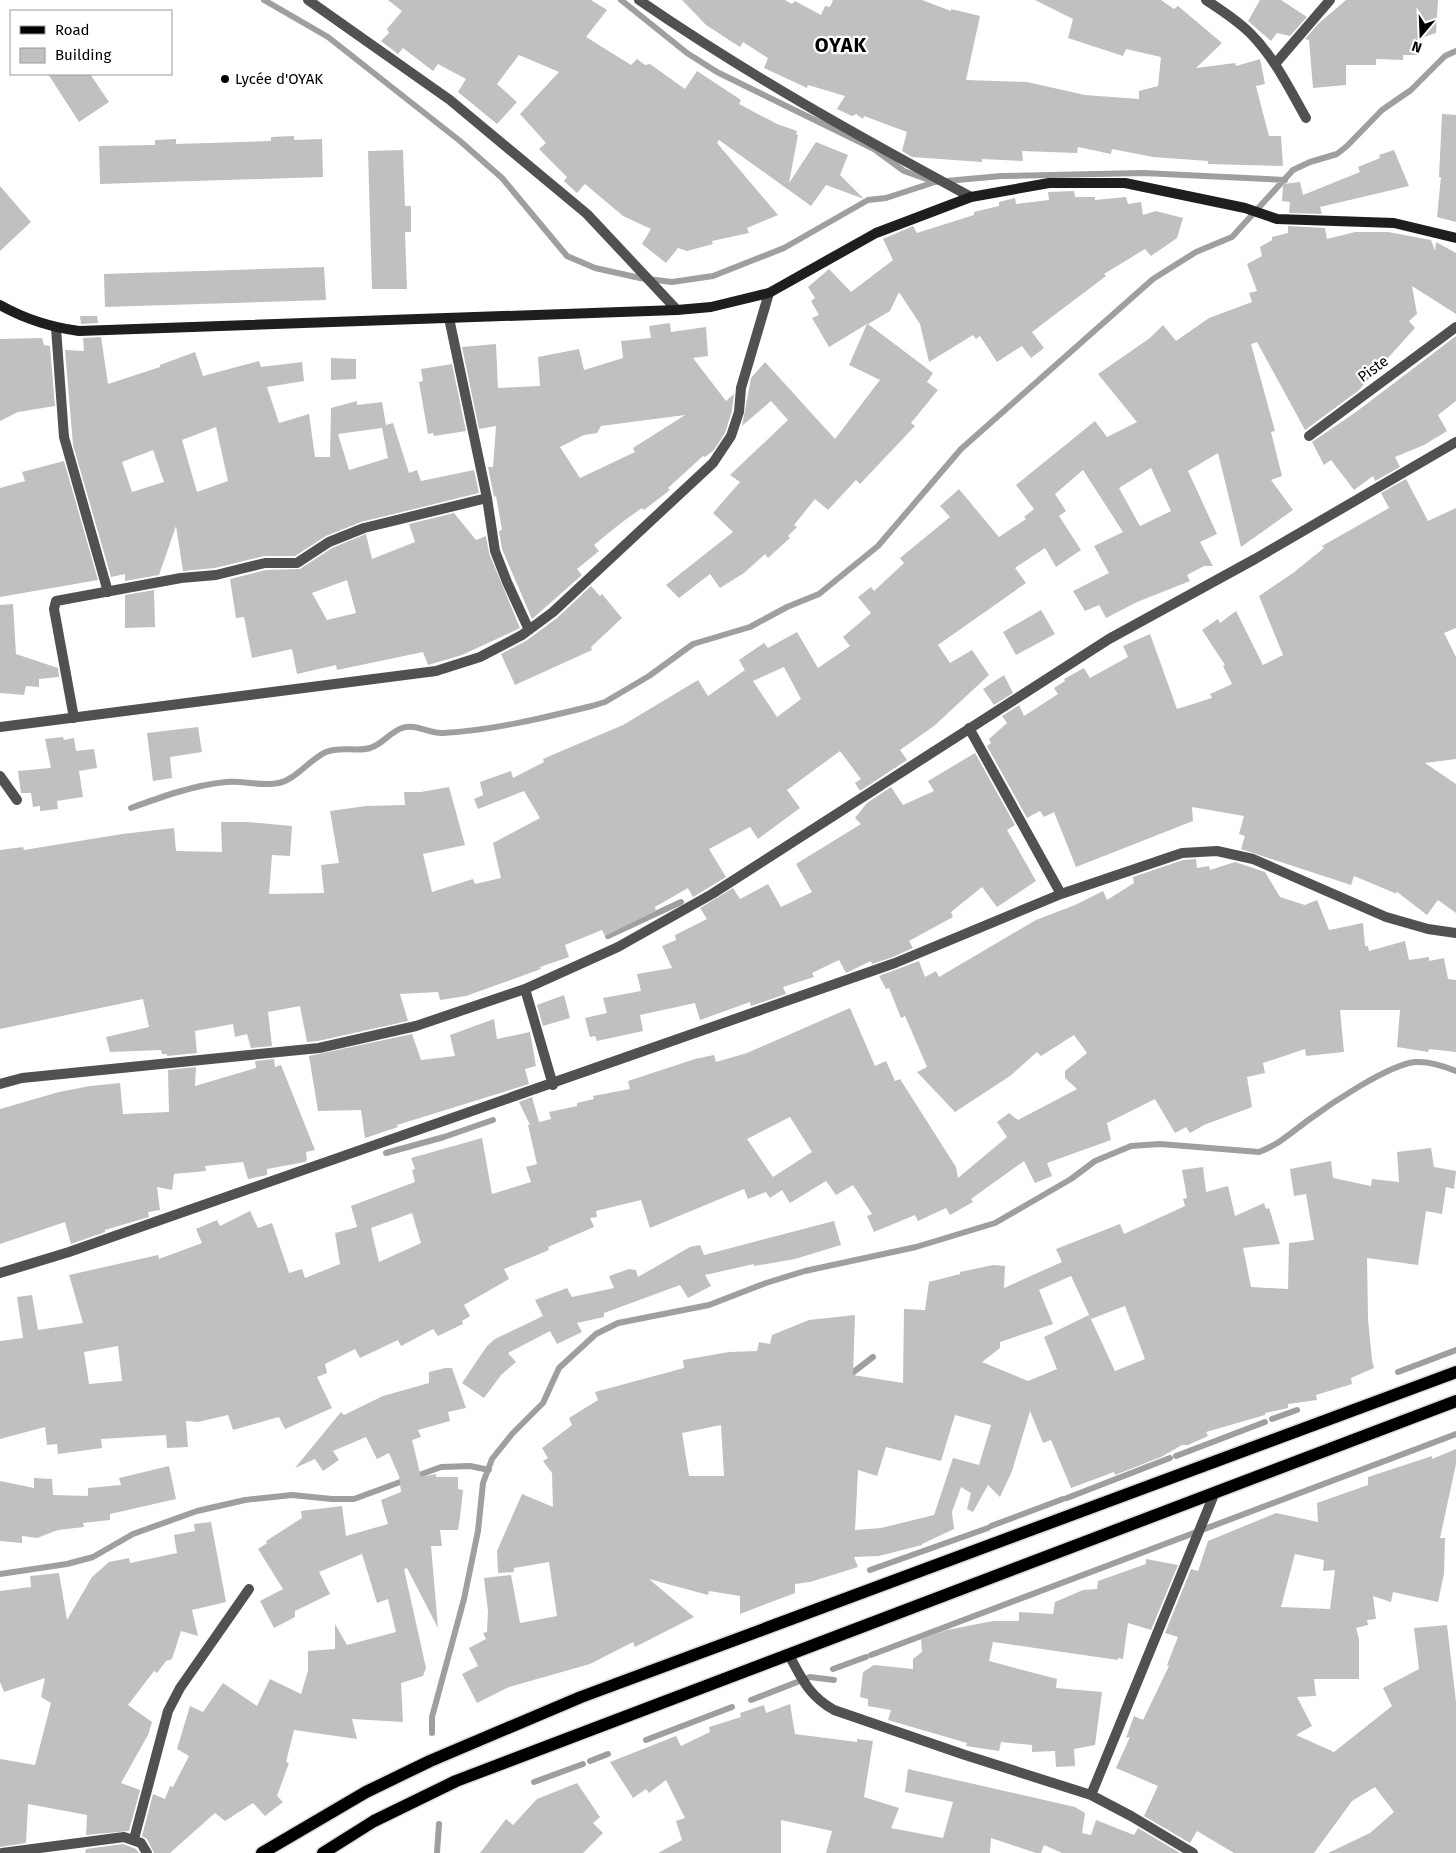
<svg xmlns="http://www.w3.org/2000/svg" width="1456" height="1853" font-family="'Fira Sans',sans-serif">
<style>
.lines{fill:none;stroke-linecap:round;stroke-linejoin:round}
.stream{stroke:#9f9f9f;stroke-width:6}
.building{fill:#c0c0c0;fill-rule:evenodd}
.primary-casing{stroke:#dbdbdb;stroke-width:15}
.minor{stroke:#515151;stroke-width:10}
.secondary{stroke:#1e1e1e;stroke-width:10}
.primary{stroke:#000;stroke-width:12}
.poi-dot{fill:#000;stroke:#fff;stroke-width:2}
.labels{text-anchor:middle;stroke-width:4.5;stroke-linejoin:round;paint-order:stroke}
.poi-label{font-size:15px;fill:#000;stroke:#fff;text-anchor:start}
.street-label{font-size:15px;fill:#000;stroke:#fff}
.district-label{font-size:20px;font-weight:bold;letter-spacing:1px;fill:#000;stroke:#fff}
</style>
<rect width="100%" height="100%" fill="#fff"/>
<g class="lines">
<path class="stream" d="M264 0 328 37 460 141 502 178 567 256 595 268 640 278 672 282 713 276 784 248 868 200 886 198 935 182 1001 176 1143 173 1285 180
M621 0 687 53 717 72 874 149 904 171 935 182
M131 808C161 797 194 785 226 782 244 780 261 787 279 783 296 779 309 760 326 752 340 746 356 752 370 748 383 744 390 732 402 728 416 723 429 734 443 733 494 730 543 718 592 706L605 702 649 676 693 644 750 627 787 607 819 594 878 546 961 449 1153 279 1196 252 1232 237 1293 170 1310 162 1337 154 1347 146 1382 110 1411 90 1445 56 1456 51
M608 936 681 902
M386 1153 444 1137 493 1120
M1398 1372 1456 1350
M847 1377 873 1357
M1272 1419 1297 1410
M1176 1456 1265 1422
M1067 1498 1170 1458
M991 1526 1063 1499
M870 1570 988 1528
M0 1574 67 1564 93 1557 133 1534 197 1511 245 1500 292 1495 332 1499H354L441 1467 470 1466 489 1470
M871 1655 1456 1434
M833 1669 866 1657
M751 1700 810 1677 834 1680
M432 1733V1717L464 1599 478 1531 483 1483 492 1459 512 1434 543 1403 559 1368 596 1334 618 1323 709 1305 766 1283 805 1271 916 1247 995 1223 1071 1179 1095 1161 1131 1146 1160 1144 1259 1152C1278 1145 1291 1133 1307 1121 1330 1104 1388 1065 1415 1062 1429 1061 1444 1066 1456 1071
M646 1740 732 1707
M590 1761 608 1754
M534 1782 583 1764
M437 1853 439 1824"/>
</g>
<path class="building" d="M388 0H591L607 10 586 37 631 65 637 59 645 65 650 64 685 89 697 71 741 100 739 104 777 124 797 131 796 134 798 135 789 183 816 142 848 155 840 175 864 199 826 185 811 206 719 140 717 143 778 215 747 228 749 233 712 241 713 244 687 251 678 248 666 263 642 244 651 229 623 216 585 184 577 193 564 181 567 177 539 149 546 143 520 114 559 72 519 55 497 84 517 102 497 124 458 92 466 79 438 64 433 71 403 48 398 54 381 41 389 33 387 29 402 11Z
M682 0H785L792 4 795 1 821 15 825 6 830 7 833 0H922L951 11V9L980 16 966 80 1027 82 1085 95 1139 99V91L1158 86 1161 57 1126 49 1123 56 1068 38 1073 19 1035 0H1161L1174 9 1178 6 1222 43 1196 68 1235 63 1236 66 1260 59 1265 84 1256 86 1269 136H1281L1283 166 1208 164V161L1153 157 1112 149 1111 154 1078 147 1077 153 1022 151 1023 161 982 159V162L912 157 902 151 907 132 864 116 863 119 856 114 852 116 837 109 845 96 808 85 807 88 764 68 768 58 743 42 740 47 706 25Z
M1260 0H1281L1307 17 1290 36 1277 33 1271 41 1248 21Z
M1346 0H1438L1436 33 1421 38 1420 55H1403V60L1376 59V65H1346V85L1313 88 1309 40 1305 39 1318 24Z
M48 74H90L109 102 79 122Z
M1442 114 1456 115V222L1437 217 1441 177H1439Z
M294 136V140L322 139 323 177 100 184 99 146 155 145V140L176 139V144L271 141V137Z
M403 150 405 206H411V232H405L407 289H372L368 151Z
M1394 150 1409 186 1320 207 1322 214 1289 213 1290 202 1282 201 1283 184 1300 182 1303 195 1360 172 1358 167 1380 158 1379 155Z
M0 186 31 222 0 251Z
M1074 191 1075 197H1095V200L1126 197 1128 204 1141 202 1143 215 1156 211 1183 218 1177 238 1151 256 1145 249 1104 274 1106 276 1032 332 1044 348 1031 358 1022 346 997 362 980 336 976 339 973 335 929 362 920 324 899 292 890 311 868 324 933 373 927 382 938 390 911 423 915 426 860 484 856 480 828 510 815 499 794 525 797 527 788 536 790 538 768 558 765 554 744 573 720 588 710 574 679 598 666 585 733 532 713 513 740 482 730 475 788 420 771 401 742 426 751 378 765 362 835 439 880 380 849 365 867 324 829 347 812 318 819 315 811 301 815 298 808 287 829 269 851 292 893 260 883 239 913 226 917 233 974 215V212L999 206V202L1015 198 1016 204 1049 200 1048 192Z
M1288 226 1325 228 1327 239 1355 232H1388L1431 240 1435 251 1436 242 1456 253V314L1412 286 1417 314 1409 321 1415 328 1358 391 1305 430 1257 342 1251 344 1275 431 1271 432 1282 476 1271 480 1293 510 1241 547 1218 453 1188 471 1217 534 1200 542 1213 566H1204L1187 575 1190 581 1137 602 1106 618 1099 605 1085 611 1073 591 1109 573 1094 546 1123 532 1083 470 1055 494 1066 511 1059 516 1081 550 1056 567 1045 548 1015 568 1026 583 938 645 950 663 972 650 989 675 934 726 900 750 907 760 860 791 855 783 861 779 840 751 787 790 800 808 758 839 750 827 709 849 726 877 708 888 693 897 688 888 655 907 656 911 605 936 602 930 565 945 569 957 540 967 541 969 466 996 440 1000 438 992 400 994 408 1021 318 1041 307 1042 300 1006 268 1012 272 1046 251 1048 247 1034 235 1037 233 1024 195 1031 197 1053 167 1056V1054H162L161 1050 110 1052 106 1037 149 1027 143 999 0 1029V850L23 847 24 850 122 834 174 828 176 851 222 852 221 822H247L292 826 290 856 272 855 269 894 324 893 321 865 339 863 330 811 366 806 405 805 404 792H421L449 787 465 845 423 854 432 892 473 879 475 884 501 878 493 843 540 818 524 791 478 809 474 799 483 795 480 782 511 771 513 778 544 762 543 759 552 755 623 725 698 680 708 696 745 670 747 674 739 660 764 643 768 648 797 632 818 668 850 646 843 637 871 613 858 597 871 587 874 591 904 563 900 558 950 517 940 506 959 489 999 537 1026 519 1024 517 1034 509 1016 485 1095 421 1107 437 1137 422 1098 374 1150 338 1163 325 1176 341 1209 318 1252 302 1249 293 1257 291 1247 264 1262 256 1260 247 1272 240V237L1288 233ZM1151 468 1171 511 1140 526 1119 488ZM784 667 801 699 777 717 753 681Z
M324 267 326 300 105 307 104 274Z
M80 316H97L98 323 81 324Z
M670 323 671 332 706 327 708 356 693 358 726 401 734 394 732 411 725 433 714 450 705 457 703 456 668 488 670 490 644 510 642 508 621 523 594 545 599 551 577 569 582 575 532 619 502 549 499 531 502 530 496 496 494 497 488 467H493L496 426 479 429 462 347 496 344 498 388 540 386 538 357 579 349 584 370 623 358 621 341 651 338 649 326ZM685 415 633 448 635 452 580 478 560 447 584 435 597 433 601 426Z
M1456 336V401L1438 415 1447 431 1424 445 1395 457 1400 467 1375 481 1373 476 1354 490 1331 460 1324 465 1312 442 1356 412Z
M101 337 108 384 160 367V365L195 352 203 376 259 361 261 367 302 362 304 381 267 387 279 423 309 414 315 457H330L331 408 357 401V405L382 402 386 425 393 423 409 473 417 470 421 481 474 470 479 493 361 522 326 536 295 556H264L215 568 183 571 176 526 159 575 125 581V574L111 577 73 445 65 350 84 351 83 338ZM216 427 228 481 197 492 182 440ZM382 428 388 458 349 470 338 434ZM153 450 164 482 132 492 122 462Z
M42 338 44 345 50 346 55 406 18 412 0 421V339Z
M331 358 356 359V379L331 380Z
M452 364 466 431 434 436 433 433 428 434 419 382 423 381 421 369Z
M64 461 98 580 0 597V488L25 481 22 472Z
M1406 479 1428 521 1456 508V628L1444 633 1456 657V759L1425 763 1456 784V913L1438 900 1427 915 1396 891 1397 894 1354 876 1351 885 1241 849 1245 836 1239 834 1244 816 1192 807 1193 821 1076 867 1054 812 1044 817 1040 811 1027 818 987 746 991 743 989 739 1007 723 1002 716 1019 705 1024 716 1058 694 1054 688 1065 681 1064 679 1084 668 1090 678 1128 657 1123 646 1150 634 1177 709 1212 698 1210 694 1232 684 1223 666 1225 665 1202 630 1218 619 1220 623 1236 611 1263 665 1283 655 1259 596 1293 573 1324 548 1322 546 1389 508 1381 493Z
M454 513 476 540 486 536 489 553 520 628 518 629 462 655 428 665 423 652 337 670 336 665 297 674 292 649 252 658 244 617 236 618 230 579 266 570 300 569 332 548 366 534 372 559 415 542 409 524ZM347 580 356 613 327 620 312 593Z
M591 586 600 596 602 594 622 618 591 647 592 650 515 685 501 654 526 641 557 618Z
M154 590 155 627 125 628V595Z
M13 604 16 654 58 668 59 677 39 679V687L26 686 24 695 0 693V605Z
M1041 610 1055 634 1016 655 1003 632Z
M1004 675 1013 693 994 705 983 689Z
M198 727 202 752 170 757 172 778 153 781 147 733Z
M63 737 64 740 74 738 76 751 94 749 97 768 79 771 83 797 57 801 58 809 40 811V806L33 807 31 793H21L18 771 51 768 45 739Z
M975 753 1015 825 1007 830 1036 881 997 907 982 887 951 912 953 917 909 941 913 948 893 957 872 964 871 961 846 973 839 960 812 973 814 977 783 987 786 994 751 1006 750 1002 700 1020 695 1003 640 1015 643 1031 597 1041 595 1036 590 1037 585 1018 607 1013 603 998 641 991 637 974 672 968 662 946 676 940 675 935 707 919 700 908 733 888 740 899 768 884 781 907 812 892 796 864 861 824 855 818 867 803 891 787 903 805 934 791 928 781Z
M1196 859 1197 868 1209 866 1210 870 1235 862 1265 872 1280 897 1305 905 1317 900 1329 930 1363 923 1365 946H1368L1369 951 1405 941 1409 960 1429 957V961L1444 958 1448 979 1456 980V1052L1429 1049 1428 1052 1397 1047 1400 1010H1340L1344 1052 1306 1056 1305 1049 1263 1063 1265 1073 1247 1077 1252 1107 1204 1125 1190 1133 1186 1127 1175 1133 1155 1099 1107 1123 1111 1140 1047 1163 1052 1176 1035 1183 1024 1161 971 1199 973 1202 950 1215 946 1208 918 1221 915 1215 874 1232 867 1216 872 1214 853 1185 836 1195 826 1181 790 1203 782 1190 770 1198 766 1192 748 1199 744 1189 650 1228 641 1200 596 1211 597 1217 590 1218 594 1227 548 1247 549 1250 504 1269 509 1279 464 1305 470 1316 462 1321 463 1324 438 1336 433 1329 401 1346 398 1340 360 1358 355 1349 325 1364 327 1373 317 1377 332 1408 285 1429 279 1417 233 1430 228 1415 198 1422 186 1421 188 1447 167 1448 166 1435 101 1439 102 1448 58 1454 57 1444 47 1445 45 1427 0 1439V1341L23 1338 17 1297 32 1295 38 1330 83 1323 69 1275 158 1255 159 1259 202 1243 196 1229 217 1220 220 1226 250 1211 258 1228 272 1223 289 1273 302 1269 305 1278 340 1264 335 1233 357 1227 351 1206 415 1182 412 1170 415 1169 411 1158 482 1138 492 1194 531 1182 526 1167 537 1164 528 1125H530L519 1102 532 1097 539 1122 551 1119 549 1112 577 1106V1103L594 1099 593 1096 630 1089 628 1081 695 1059 714 1055 716 1062 747 1053 850 1008 875 1066 886 1061 895 1081 900 1079 956 1167 958 1178 1007 1137 997 1122 1009 1113 1018 1120 1077 1089 1065 1078V1071L1087 1053 1074 1035 1041 1056 1037 1052 1010 1076 955 1112 917 1072 927 1067 905 1016 901 1018 889 988 886 989 879 976 919 961 925 977 936 971 939 977 1036 920 1075 905 1103 891 1107 900 1134 883 1133 877 1183 860ZM790 1117 812 1152 773 1177 747 1139ZM412 1213 421 1243 379 1262 371 1228ZM118 1346 122 1381 89 1384 84 1352Z
M564 995 570 1018 543 1026 537 1005Z
M494 1019 497 1039 530 1032 536 1066 525 1069 529 1084 397 1125 398 1127 365 1138 361 1110 318 1111 309 1056 412 1034 421 1060 455 1056 450 1035Z
M274 1059 275 1067 281 1065 315 1150 306 1152 307 1160 305 1162 267 1169V1175L248 1179 243 1162 205 1166 206 1171 174 1174 172 1190 157 1187 160 1210 148 1212 149 1217 105 1230V1232L71 1244 65 1222 0 1244V1109L59 1092 90 1086 120 1083 123 1114 169 1112 168 1070 196 1067 195 1086 256 1068 255 1061Z
M1431 1148 1434 1167 1456 1171 1454 1189 1446 1187 1442 1214 1426 1211 1418 1265 1367 1258 1368 1319 1372 1360 1374 1368 1351 1378 1352 1384 1316 1395 1317 1400 1288 1404V1408L1265 1413V1415L1206 1432 1208 1436 1188 1445H1182L1161 1457 1115 1475 1114 1472 1071 1488 1051 1440 1043 1443 1030 1411 1012 1471 1000 1497 988 1485 973 1512 967 1509 971 1493 961 1487 952 1512 954 1529 922 1544V1545L879 1556 854 1557 858 1567 810 1582 795 1584V1593L740 1614V1596L709 1591 708 1595 649 1579 694 1617 635 1647 633 1642 590 1664 509 1687 477 1703 462 1674 478 1666 469 1648 486 1639 483 1633 487 1632 488 1611 484 1578 511 1575 520 1623 557 1616 549 1562 514 1568V1572L498 1573 497 1551 522 1494 553 1507 552 1473 543 1461 548 1458 542 1448 572 1425 569 1418 598 1400 595 1392 684 1368 683 1360 729 1352 757 1351 759 1342 770 1344 772 1335 809 1320 855 1315 853 1375 903 1383 904 1309 925 1310 929 1282 960 1274V1272L993 1265 1005 1266 1004 1288 1062 1262 1056 1249 1120 1224 1124 1234 1185 1206 1183 1199 1187 1198 1182 1170 1203 1167 1206 1192 1228 1186 1235 1216 1264 1203 1266 1209 1269 1208 1280 1244 1243 1248 1251 1287 1288 1289 1289 1243 1314 1240 1306 1194 1294 1196 1290 1169 1331 1161 1333 1178 1371 1186 1372 1179 1399 1182 1397 1152ZM1071 1276 1091 1319 1125 1306 1145 1359 1115 1371 1089 1315 1044 1337 1057 1369 1028 1381 982 1362 1000 1348V1342L1053 1324 1039 1290ZM955 1415 991 1425 979 1465 953 1458 934 1515 881 1528 855 1530 858 1470 877 1476 886 1447 941 1461ZM721 1425 724 1476H689L682 1433Z
M834 1221 841 1245 795 1259 754 1266V1264L705 1275 711 1286 688 1298 680 1285 604 1313V1317L577 1323 582 1332 557 1344 550 1331 508 1353 516 1362 501 1375 484 1398 462 1383 487 1346 495 1339 543 1316 535 1300 567 1288 572 1297 614 1288 609 1276 629 1269 636 1270 638 1277 690 1247 700 1245 704 1255Z
M445 1368H452L466 1408 448 1412 450 1421 418 1430 421 1437 412 1440 421 1477 436 1474V1477H458V1489L463 1490 460 1518 458 1530H440L442 1546H431L438 1628 407 1568 404 1569 426 1668 423 1676 401 1683 403 1722 352 1719 357 1739 294 1730 286 1762 289 1763 277 1796 283 1802 265 1816 253 1803 225 1821 215 1813 170 1853H154L147 1839 142 1836 153 1794 165 1799 170 1786 173 1787 189 1756 177 1749 190 1706 203 1712 223 1683 257 1706 270 1679 301 1694 308 1671V1651L335 1649V1624L347 1645 396 1632 388 1599 377 1603 362 1554 319 1572 330 1594 295 1611V1617L274 1628 260 1601 283 1589 258 1549 267 1543 266 1541 302 1518 301 1511 342 1506 346 1536 388 1524 381 1500 401 1492 399 1476 389 1453 377 1459 366 1437 333 1451 339 1460 323 1471 315 1459 295 1468 341 1412 344 1415 383 1396 429 1383V1372Z
M1456 1449V1464L1440 1538H1445L1444 1574 1438 1602 1393 1592 1391 1602 1373 1596 1376 1619 1367 1620 1368 1625 1356 1628 1359 1639V1679H1314L1316 1696 1297 1697 1312 1726 1296 1735 1334 1752 1392 1706 1383 1688 1419 1669 1414 1628 1447 1625 1456 1702V1853H1328L1370 1833 1394 1812 1375 1787 1352 1801 1314 1853H1234L1197 1831 1190 1843 1144 1816 1158 1786 1116 1768 1130 1737 1126 1738 1134 1716 1143 1720 1169 1666 1167 1665 1178 1637 1165 1633 1191 1569 1198 1571 1208 1541 1276 1513 1318 1522 1317 1503 1368 1485V1477L1432 1456V1459ZM1295 1554 1324 1560 1323 1571 1335 1570 1330 1609 1281 1607Z
M169 1466 176 1499 110 1514V1520L83 1523 84 1527 58 1530 37 1538 22 1536V1543L0 1541V1481L34 1488V1478L52 1479 53 1495 88 1496V1488L121 1485 119 1478Z
M211 1522 226 1602 192 1610 198 1636 181 1631 172 1659 166 1661 157 1673 154 1671 128 1705 152 1722 148 1735 121 1783 140 1790 129 1831 86 1835 87 1815 28 1804 26 1843 0 1847V1759L35 1765 51 1703 41 1697 45 1678 4 1692 0 1682V1591L31 1587 30 1576 59 1573 67 1620 92 1577 109 1562 129 1558 130 1563 177 1553 174 1535 195 1531 194 1524Z
M1146 1559 1178 1565 1151 1630 1128 1623 1123 1659 1118 1658V1660L993 1642 989 1661 1057 1679 1056 1688 1102 1692 1095 1745 1074 1749 1075 1766 1056 1767 1055 1751 1032 1752V1745L1001 1742 999 1751 966 1746 967 1743 888 1720 891 1710 868 1706V1699L860 1697 863 1672 874 1665 913 1669V1659L922 1652 921 1639 947 1630 993 1621H1019V1612L1053 1614 1055 1602 1083 1590 1097 1589 1098 1581 1146 1564Z
M790 1704 795 1734 857 1742V1739L873 1741 864 1797 899 1808 891 1828 943 1838 953 1802 905 1792 908 1769 1075 1807 1085 1813 1082 1833 1091 1835 1096 1820 1134 1835 1138 1828 1180 1853H1062L1044 1845 1041 1853H1036L991 1838 990 1853H826L832 1831 781 1820V1853H658L682 1840 676 1821 685 1818 666 1780 649 1793 646 1789 633 1798 610 1762 676 1736 681 1746 710 1732 709 1727 741 1717 740 1713 764 1705 766 1713Z
M577 1783 600 1817 593 1823 603 1833 583 1853H480L506 1819 513 1825 537 1799Z
M123 1844 136 1849 139 1853H85L86 1849Z"/>
<g class="lines">
<g class="primary-casing">
<path id="primary" d="M262 1853 366 1792 430 1761 581 1697 1456 1372
M323 1853 374 1821 456 1781 1456 1401"/>
</g>
<path class="minor" d="M308 0 450 100 587 214 677 310
M639 0C745 73 858 136 971 197
M1206 0C1221 10 1237 20 1250 33 1274 57 1289 88 1306 118
M1275 64 1330 0
M449 318 487 498 495 551 507 582 529 630
M56 328 64 437 108 592
M1309 436 1456 327
M74 718 54 609 56 601 181 578 216 575 265 563H297L329 542 364 528 487 498
M0 727 436 671 480 657 522 635 553 612 713 463 731 436 739 412 741 388 769 293
M969 728 1061 894
M0 776 17 800
M525 989 553 1085
M0 1084 22 1078 319 1048 416 1026 525 989 618 947 712 894 1109 639 1255 559 1456 442
M0 1273 69 1252 895 963 1061 894 1182 853 1217 851 1253 859 1386 917 1428 929 1456 933
M789 1655C802 1679 809 1696 834 1710L965 1755 1091 1795 1131 1816 1193 1853
M1091 1795 1215 1492
M134 1839 168 1711 180 1688 249 1589
M2 1853 124 1837 141 1843 147 1853"/>
<path class="secondary" d="M0 305C25 319 50 327 79 331L677 310 711 307 769 293 876 233 971 197 1049 183H1125L1245 208 1277 219 1394 223 1456 238"/>
<use href="#primary" class="primary"/>
</g>
<circle class="poi-dot" cx="225" cy="79" r="5"/>
<g class="labels">
<g class="poi-label">
<text x="235" y="84">Lycée d'OYAK</text>
</g>
<g class="street-label">
<text transform="translate(1373 369) rotate(-36)" y="5">Piste</text>
</g>
<g class="district-label">
<text x="841" y="52">OYAK</text>
</g>
</g>
<rect x="10" y="10" width="162" height="65" fill="#ffffff" stroke="#999999"/>
<rect x="20" y="26" width="25" height="8" fill="#000000" stroke="#999999"/>
<text x="55" y="35" font-size="15" fill="#000000">Road</text>
<rect x="20" y="48" width="25" height="15" fill="#c0c0c0" stroke="#999999"/>
<text x="55" y="60" font-size="15" fill="#000000">Building</text>
<g transform="translate(1421 35) rotate(199)" stroke="#ffffff" stroke-width="4" paint-order="stroke">
<path d="M0-4L9 19L0 12L-9 19Z" fill="#000000"/>
<text y="-8" font-size="14" font-weight="bold" text-anchor="middle" fill="#000000">N</text>
</g>
</svg>
